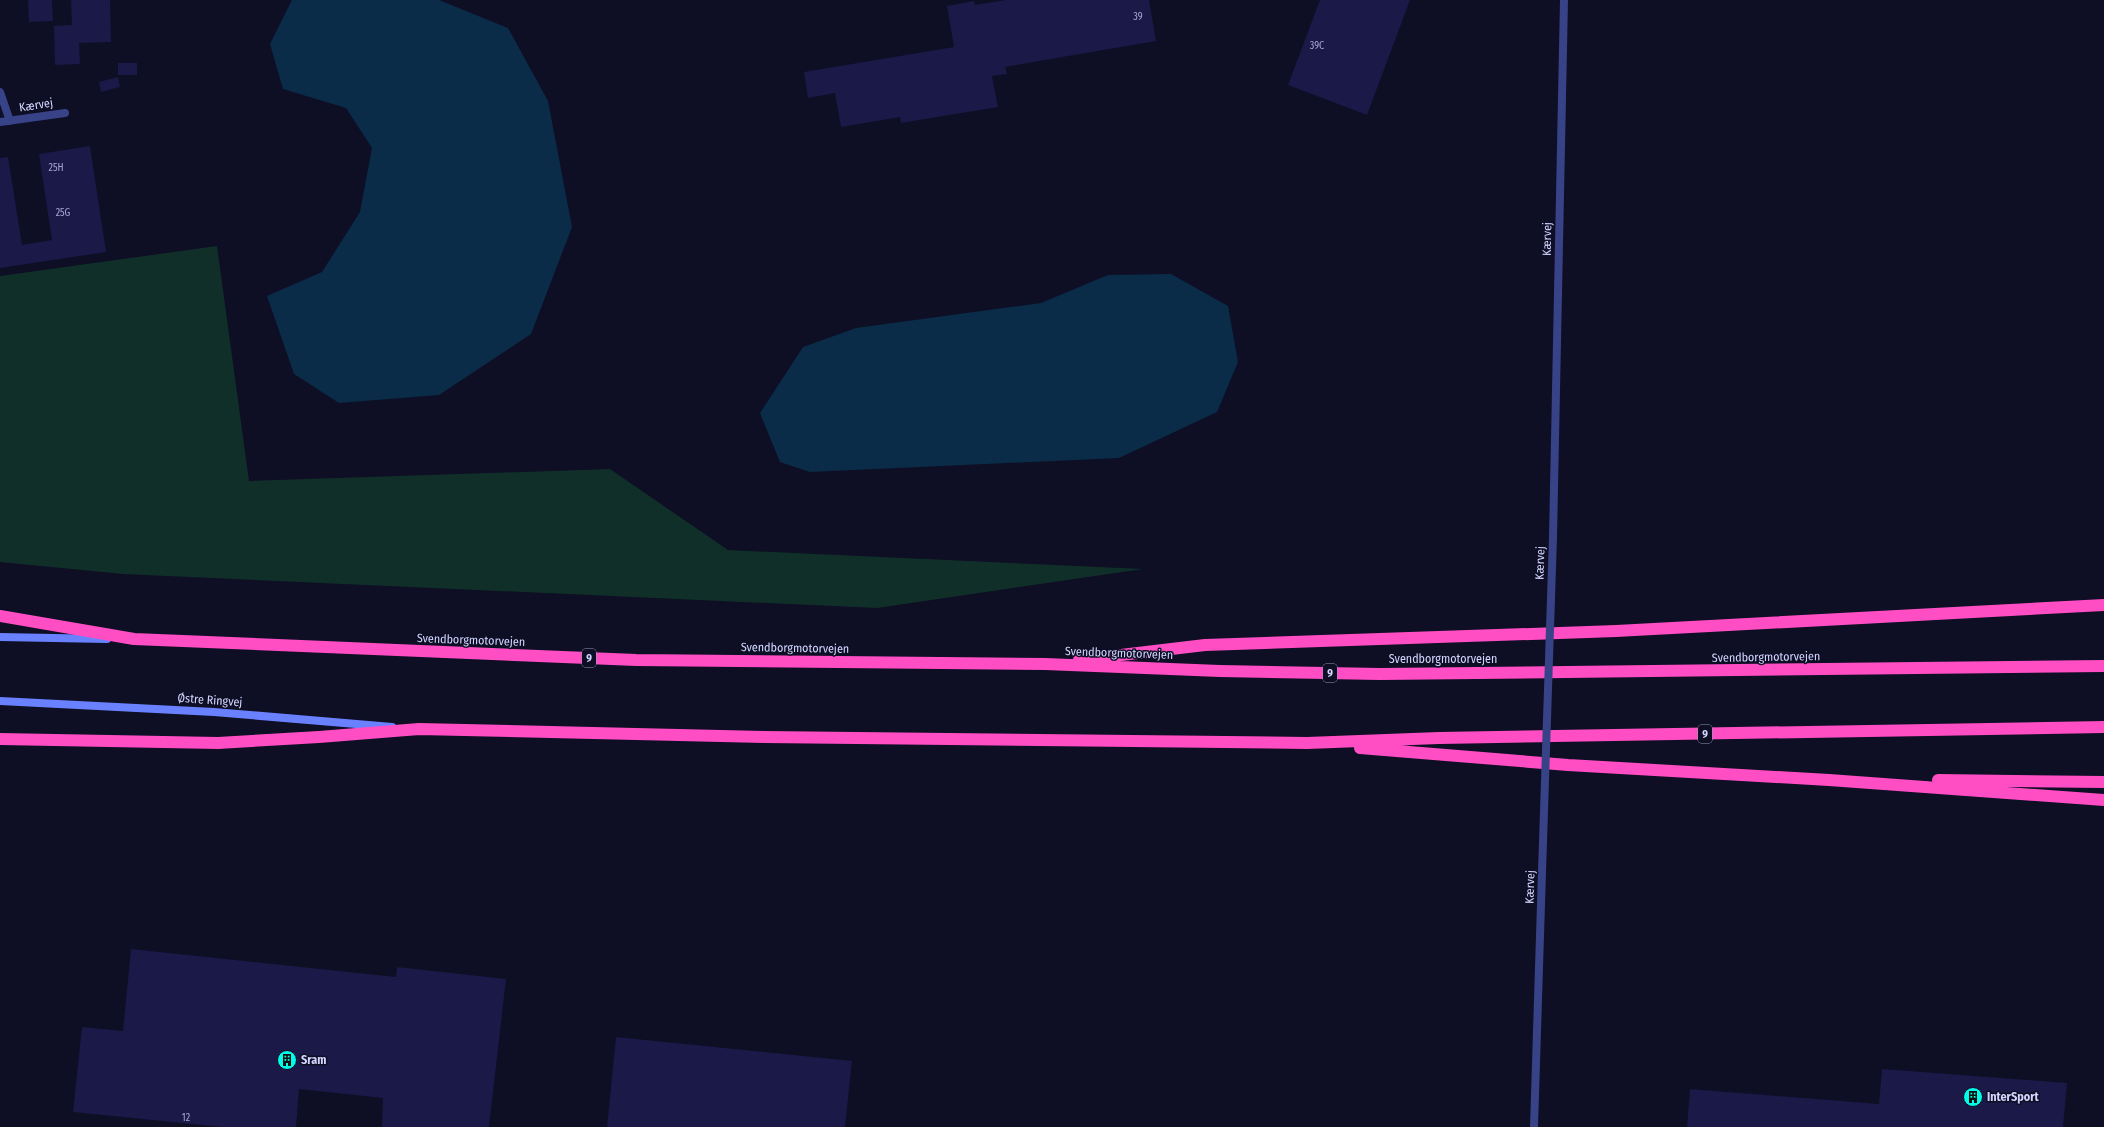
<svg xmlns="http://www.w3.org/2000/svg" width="2104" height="1127" font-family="'Fira Sans Condensed',sans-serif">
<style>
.green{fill:#112f29}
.water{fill:#0a2c48}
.building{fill:#1a1947}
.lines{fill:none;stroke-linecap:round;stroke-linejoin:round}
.street{stroke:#374386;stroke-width:8}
.secondary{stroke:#6981ff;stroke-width:8}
.highway{stroke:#ff4dc3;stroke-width:12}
.street-bridge{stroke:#374386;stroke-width:8}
.labels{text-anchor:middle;stroke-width:3;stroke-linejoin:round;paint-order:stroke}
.number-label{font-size:10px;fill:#a4a6d1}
.shield{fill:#0e0e25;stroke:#9799be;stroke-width:1}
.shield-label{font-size:11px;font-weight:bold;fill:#d2d5ff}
.street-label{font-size:12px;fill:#d2d5ff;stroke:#0e0e25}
.poi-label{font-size:12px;font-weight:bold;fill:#d2d5ff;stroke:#0e0e25;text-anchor:start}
</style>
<rect width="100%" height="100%" fill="#0e0e25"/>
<path class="green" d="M217 246 249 481 610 469 728 550 1143 569 877 608 123 574 0 562V276Z"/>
<path class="water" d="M292 0H439L508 28 548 101 572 227 531 334 439 395 339 403 294 374 267 296 322 272 360 212 372 148 346 108 283 89 270 44Z
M1171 274 1228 306 1238 362 1217 412 1119 458 810 472 780 462 760 413 803 347 856 328 1041 303 1108 275Z"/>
<path class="building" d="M28 0H52L53 21 29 22Z
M71 0H110L111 42 79 43 80 64 55 65 54 26 72 25Z
M1006 0H1149L1156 41 1005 67 1007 74 992 76 998 107 901 123 900 117 841 127 835 93 808 98 804 72 954 47 947 6 974 1 975 5Z
M1320 0H1410L1367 115 1288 85Z
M118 63H137V75H118Z
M118 77 120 87 101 92 99 82Z
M90 146 106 252 0 268V158L8 157 22 245 52 240 39 154Z
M131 949 396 977 397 967 506 979 489 1127H382L383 1098 299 1089 296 1127H222L73 1112 82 1027 123 1031Z
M616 1037 852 1061 845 1127H607Z
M1882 1069 2067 1083 2063 1127H1687L1690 1089 1879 1104Z"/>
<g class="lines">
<path class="street" d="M0 92 10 121
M0 122 65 113
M1553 537 1564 0
M1534 1127 1542 872"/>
<path class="secondary" d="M0 637 107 639
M0 701 214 712 392 727"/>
<path class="highway" d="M0 616 134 639 636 660 1045 664 1220 671 1380 674 2104 666
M1079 660 1205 645 1616 631 2104 605
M0 739 218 743 319 737 419 729 764 737 1307 743 1439 738 2104 727
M1360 748 1568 765 1829 780 2104 800
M1938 780 2104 782"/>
<path class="street-bridge" d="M1542 872 1553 537"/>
</g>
<defs>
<g id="building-disc" transform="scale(1)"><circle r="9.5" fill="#00fde8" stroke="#0e0e25"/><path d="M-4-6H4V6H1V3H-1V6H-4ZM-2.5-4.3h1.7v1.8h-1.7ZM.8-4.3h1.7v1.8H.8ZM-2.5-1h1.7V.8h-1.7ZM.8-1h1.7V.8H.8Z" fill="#111"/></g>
</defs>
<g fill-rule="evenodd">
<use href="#building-disc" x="287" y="1060"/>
<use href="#building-disc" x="1973" y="1097"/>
</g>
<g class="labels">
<g class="number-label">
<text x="1138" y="20">39</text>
<text x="1317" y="49">39C</text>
<text x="56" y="171">25H</text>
<text x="63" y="216">25G</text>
<text x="186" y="1121">12</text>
</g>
<g class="shield">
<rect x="582" y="649" width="14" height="18" rx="3"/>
<rect x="1323" y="664" width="14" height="18" rx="3"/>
<rect x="1698" y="725" width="14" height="18" rx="3"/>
</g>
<g class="shield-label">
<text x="589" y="662">9</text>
<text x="1330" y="677">9</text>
<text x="1705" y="738">9</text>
</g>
<g class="street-label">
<text transform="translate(36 105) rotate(-9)" y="4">Kærvej</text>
<text transform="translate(1547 239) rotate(-89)" y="4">Kærvej</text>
<text transform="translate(1540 563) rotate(-88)" y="4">Kærvej</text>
<text transform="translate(471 640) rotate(2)" y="4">Svendborgmotorvejen</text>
<text transform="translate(795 648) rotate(1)" y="4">Svendborgmotorvejen</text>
<text transform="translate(1119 653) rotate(2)" y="4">Svendborgmotorvejen</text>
<text transform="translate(1766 657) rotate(-1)" y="4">Svendborgmotorvejen</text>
<text x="1443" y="663">Svendborgmotorvejen</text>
<text transform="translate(210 700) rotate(4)" y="4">Østre Ringvej</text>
<text transform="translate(1530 887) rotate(-88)" y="4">Kærvej</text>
</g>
<g class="poi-label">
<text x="301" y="1064">Sram</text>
<text x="1987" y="1101">InterSport</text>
</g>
</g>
</svg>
